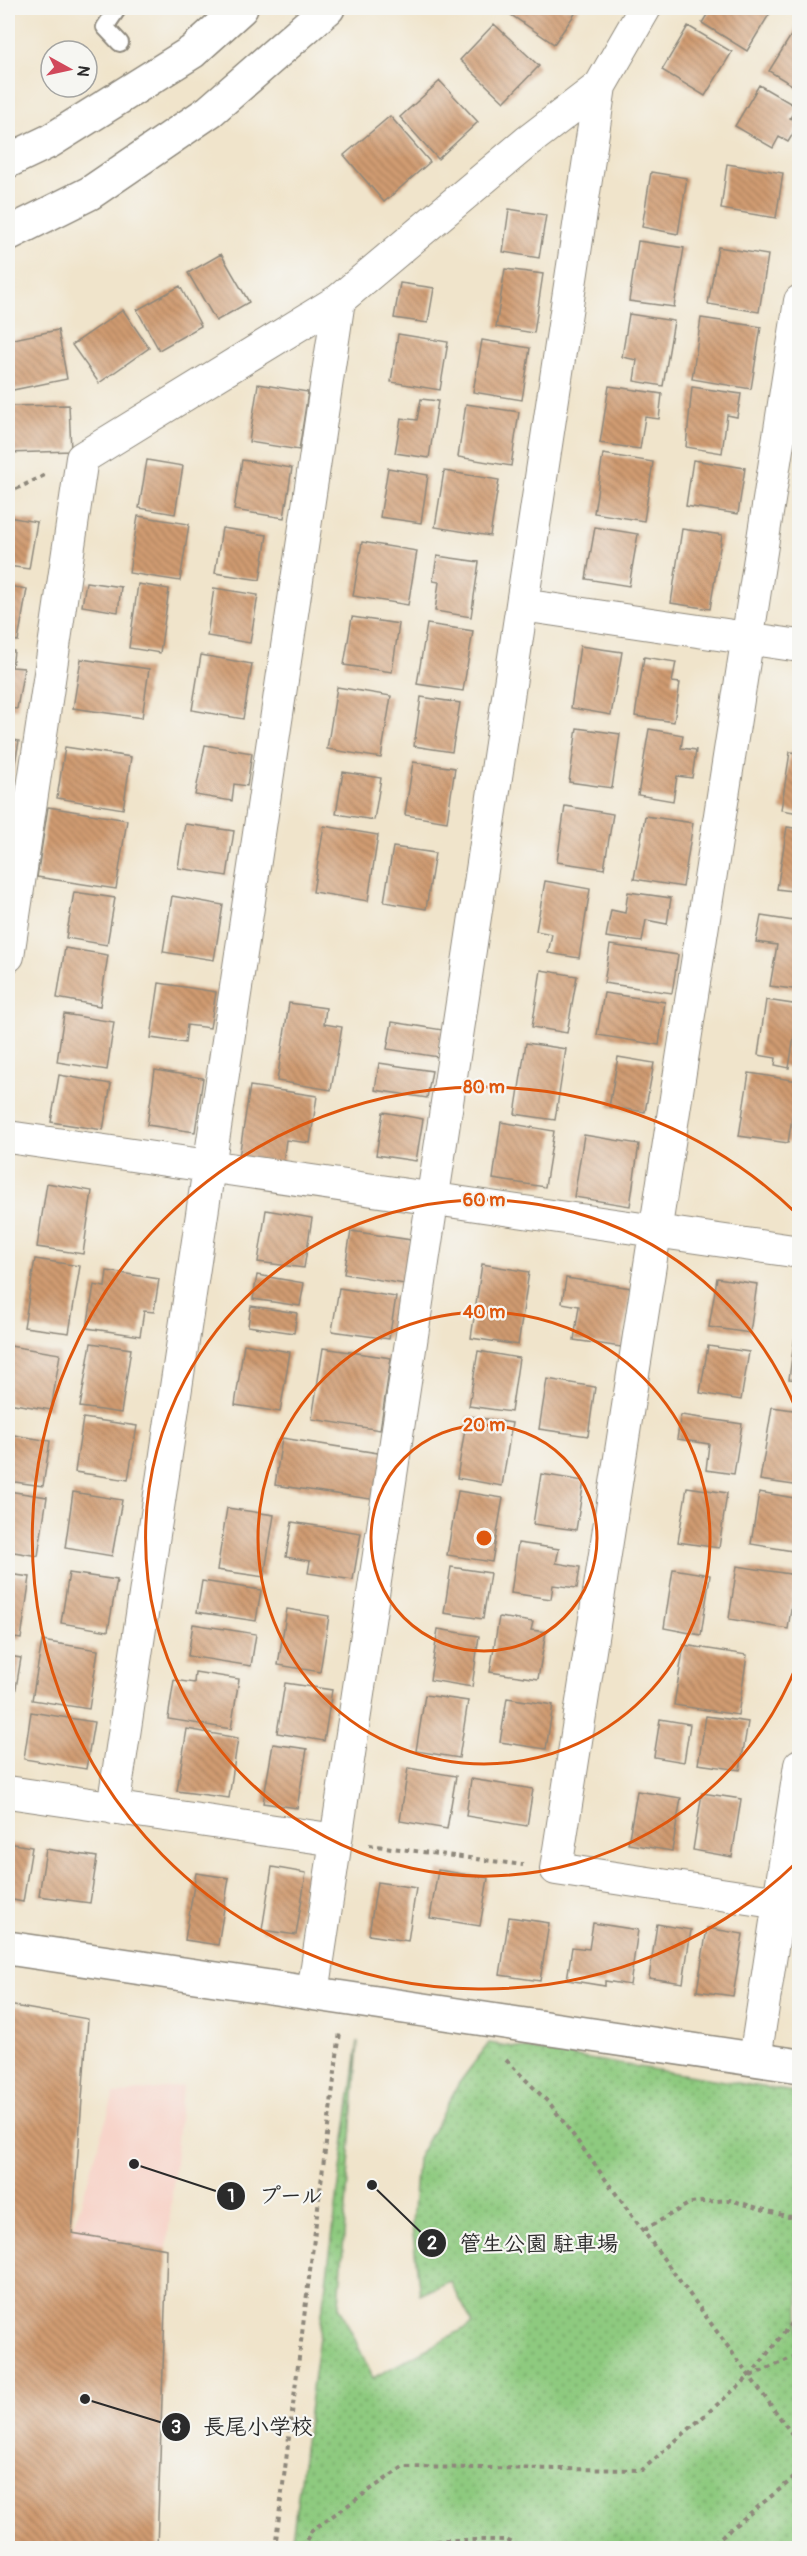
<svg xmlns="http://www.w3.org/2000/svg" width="807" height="2556" font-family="Pangolin,'Klee One',sans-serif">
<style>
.built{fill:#f7d1c6}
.park{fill:url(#park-dots);stroke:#5c7a55;stroke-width:1.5}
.building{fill:url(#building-back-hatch)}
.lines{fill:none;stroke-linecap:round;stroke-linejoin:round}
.lane-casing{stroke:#8e887b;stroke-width:20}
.street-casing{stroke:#8e887b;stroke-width:34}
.secondary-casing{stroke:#8e887b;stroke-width:36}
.path{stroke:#8e887b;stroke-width:4;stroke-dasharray:4.5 4.5;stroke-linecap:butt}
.lane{stroke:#fff;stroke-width:16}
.street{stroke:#fff;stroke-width:32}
.secondary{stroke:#fff;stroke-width:33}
.ring{fill:none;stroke:#df570e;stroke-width:3}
.centre{fill:#df570e;stroke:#f6f6f2;stroke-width:3}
.ring-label{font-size:18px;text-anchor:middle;font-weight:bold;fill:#df570e;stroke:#f6f6f2;stroke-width:4.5;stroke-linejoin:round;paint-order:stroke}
.leader{fill:none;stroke:#2b2b2b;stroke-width:2}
.callout-dot{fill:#2b2b2b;stroke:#f6f6f2;stroke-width:2}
.mark-label{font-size:18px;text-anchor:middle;font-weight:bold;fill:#fff}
.callout-label{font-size:22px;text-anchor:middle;font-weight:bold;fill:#2b2b2b;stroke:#f6f6f2;stroke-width:4.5;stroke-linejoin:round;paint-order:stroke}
</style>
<defs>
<pattern id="park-dots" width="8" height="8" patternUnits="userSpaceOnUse" patternTransform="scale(1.5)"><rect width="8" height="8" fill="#8eca7f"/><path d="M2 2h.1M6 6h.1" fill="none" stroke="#74a468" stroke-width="1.8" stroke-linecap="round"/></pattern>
<pattern id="building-back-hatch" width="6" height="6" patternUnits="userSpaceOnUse" patternTransform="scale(1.5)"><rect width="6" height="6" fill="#d09b71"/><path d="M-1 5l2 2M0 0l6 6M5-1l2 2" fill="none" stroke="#a97f5d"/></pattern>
</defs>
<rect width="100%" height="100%" fill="#f6f6f2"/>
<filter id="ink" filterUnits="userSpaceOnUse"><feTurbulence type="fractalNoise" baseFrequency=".0167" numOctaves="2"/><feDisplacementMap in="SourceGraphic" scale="12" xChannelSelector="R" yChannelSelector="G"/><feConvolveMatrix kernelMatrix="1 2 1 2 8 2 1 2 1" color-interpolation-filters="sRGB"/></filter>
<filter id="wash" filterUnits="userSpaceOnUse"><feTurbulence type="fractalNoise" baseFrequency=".008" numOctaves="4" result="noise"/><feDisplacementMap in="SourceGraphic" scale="24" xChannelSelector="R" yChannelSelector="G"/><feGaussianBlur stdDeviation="1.35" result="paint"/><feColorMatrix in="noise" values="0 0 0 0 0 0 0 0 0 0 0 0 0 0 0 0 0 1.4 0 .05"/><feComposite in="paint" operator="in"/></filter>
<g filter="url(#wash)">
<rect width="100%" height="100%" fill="#f0e4cb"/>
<path class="built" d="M182 2086 167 2249 72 2233 114 2094Z"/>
<path class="park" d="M358 2041 339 2305 373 2378 473 2324 450 2281 420 2295 412 2225 417 2159 459 2083 489 2043 799 2093V2548H291Z"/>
<g id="blocks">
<path class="building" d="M501 8H579L554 44Z
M711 8H773L747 51 702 23Z
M800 21V90L769 71Z
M494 24 539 66 504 102 460 60Z
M688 26 732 52 705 96 662 70Z
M440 81 478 122 438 159 400 117Z
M759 85 797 107 790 118 799 124 788 142 779 137 773 148 735 126Z
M390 116 430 162 384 202 344 155Z
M727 164 783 173 776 218 721 209Z
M651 172 687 178 678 234 642 227Z
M509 209 546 215 539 258 503 252Z
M638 241 684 248 674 307 629 301Z
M718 247 768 255 759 312 708 304Z
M221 254 249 302 216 321 188 273Z
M505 269 543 274 534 333 496 327Z
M400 283 434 288 428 323 394 318Z
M180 286 201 326 159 350 137 310Z
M123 310 149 348 99 383 72 345Z
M629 314 674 321 663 386 634 381 637 360 622 357Z
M701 318 761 327 751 389 692 379Z
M58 330 67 379 8 391V340Z
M398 334 448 342 440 390 391 382Z
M482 340 530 348 522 400 473 392Z
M258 384 308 392 299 450 249 442Z
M609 386 662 394 659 419 645 417 640 449 600 443Z
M692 387 741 394 737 417 727 415 722 453 686 447Z
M421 399 438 401 429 458 395 453 401 418 417 420Z
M466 404 519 412 511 466 458 457Z
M69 405 71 451 8 453V406Z
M603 454 653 462 644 521 594 513Z
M147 460 183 466 175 514 139 508Z
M242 460 292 468 284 518 234 510Z
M693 460 745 468 738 514 686 506Z
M388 468 428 475 421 523 380 517Z
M444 471 499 480 490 536 435 527Z
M138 516 189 524 180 581 129 573Z
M8 517 37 522 29 569 8 566Z
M595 527 638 534 629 586 586 579Z
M222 528 267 535 260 580 215 573Z
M682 529 722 535 710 609 671 603Z
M362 542 417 551 408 605 353 596Z
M437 556 479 562 471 617 435 611 439 582 433 581Z
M86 582 121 587 118 612 82 606Z
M138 584 169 589 160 653 129 648Z
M8 586 27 589 18 641 8 639Z
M214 588 258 595 250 643 207 636Z
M352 617 399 624 392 672 344 665Z
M427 624 473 631 463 691 417 684Z
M580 646 622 652 611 715 571 708Z
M8 650 14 651 12 667 24 668 17 709 8 708Z
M201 655 252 664 243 719 192 710Z
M644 657 676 662 672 682 680 683 674 722 635 716Z
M81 659 149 669 142 718 73 708Z
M337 687 391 696 381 758 327 749Z
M421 697 460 703 452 752 414 746Z
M8 717 13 718 10 739 19 741 13 774 8 773Z
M577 728 620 734 612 788 569 782Z
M649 729 683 735 681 748 696 750 692 778 677 776 673 801 638 795Z
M205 745 252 753 247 786 234 784 232 801 195 795Z
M65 747 131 757 123 809 57 798Z
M790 752 800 753V813L781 810Z
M413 762 455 768 447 822 405 815Z
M343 772 381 778 374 820 336 814Z
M565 806 613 814 604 869 557 862Z
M48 807 127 820 116 889 37 877Z
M645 816 693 823 683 887 634 879Z
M185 824 234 831 227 876 178 868Z
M324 826 378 835 368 901 313 892Z
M787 827 800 829V892L777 889Z
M393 847 435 853 426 909 384 902Z
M545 881 590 889 579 958 548 953 552 934 536 931Z
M74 892 115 898 107 945 66 938Z
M628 892 671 898 667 924 646 920 642 942 606 937 611 910 625 913Z
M172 896 223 905 214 960 163 952Z
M761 916 800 922V990L770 986 777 945 756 942Z
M610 945 678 955 672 993 604 983Z
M65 948 108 955 100 1006 57 998Z
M541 970 577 976 567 1033 532 1027Z
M159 983 216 992 210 1028 187 1025 185 1043 151 1038Z
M604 993 665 1002 659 1045 597 1035Z
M766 1000 799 1005 789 1068 775 1065 776 1058 758 1055Z
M289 1003 326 1008 324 1024 342 1027 331 1090 277 1081Z
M64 1014 114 1022 107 1070 57 1062Z
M392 1022 443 1030 438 1057 387 1049Z
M526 1043 566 1049 555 1120 515 1114Z
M618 1057 654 1063 645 1112 609 1107Z
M379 1063 432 1071 427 1098 375 1090Z
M155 1070 203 1078 195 1132 147 1125Z
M749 1073 798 1081 788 1143 739 1136Z
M59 1075 111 1084 103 1130 51 1122Z
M250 1086 317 1096 310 1143 286 1140 283 1163 239 1157Z
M383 1112 423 1119 416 1161 376 1155Z
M501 1122 554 1131 545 1187 493 1179Z
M584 1135 639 1144 630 1206 574 1197Z
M47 1183 92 1191 83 1254 37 1247Z
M266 1210 312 1218 304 1268 258 1262Z
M351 1231 411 1240 404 1284 344 1274Z
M35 1259 80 1266 69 1333 24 1327Z
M482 1264 529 1272 518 1345 471 1338Z
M107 1271 159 1279 154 1312 144 1311 140 1336 87 1328 94 1285 105 1287Z
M257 1275 304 1283 300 1306 253 1299Z
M566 1278 631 1288 621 1347 574 1340 579 1306 562 1303Z
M717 1278 757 1284 750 1333 709 1327Z
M339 1288 396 1297 389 1339 332 1331Z
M251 1306 297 1313 294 1333 248 1326Z
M798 1314H800V1380L789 1379Z
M91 1343 131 1349 121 1413 80 1407Z
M244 1344 290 1352 280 1412 235 1405Z
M10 1346 60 1354 51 1410 8 1403V1365Z
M708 1346 749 1352 741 1400 700 1393Z
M323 1348 391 1358 380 1430 312 1419Z
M478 1351 519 1358 511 1412 469 1406Z
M547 1379 595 1387 588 1436 539 1429Z
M772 1407 800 1411V1486L760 1480Z
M681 1415 742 1424 734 1474 706 1470 709 1444 677 1439Z
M467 1416 512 1423 502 1486 457 1478Z
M83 1418 137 1426 128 1480 75 1472Z
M8 1434 50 1441 43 1486 8 1481Z
M282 1438 384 1454 377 1500 275 1485Z
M541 1474 584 1481 576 1530 533 1524Z
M687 1487 727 1493 719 1548 678 1542Z
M8 1491 47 1497 38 1556 8 1551Z
M458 1491 503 1498 492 1562 447 1555Z
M73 1492 122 1500 112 1556 65 1548Z
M759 1492 800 1499 799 1552 751 1544Z
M227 1508 274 1515 264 1577 217 1570Z
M292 1522 361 1533 353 1580 308 1573 310 1561 286 1557Z
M518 1543 559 1549 556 1563 580 1567 577 1588 553 1585 551 1599 511 1593Z
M737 1566 796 1575 788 1629 729 1619Z
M451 1567 490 1573 483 1619 444 1613Z
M673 1569 710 1575 701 1635 664 1628Z
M69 1573 117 1580 108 1631 61 1623Z
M8 1574 30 1577 21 1639 8 1637Z
M202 1581 261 1590 256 1621 197 1612Z
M287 1609 329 1616 320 1672 278 1665Z
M499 1617 533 1622 531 1630 546 1632 538 1679 490 1672Z
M193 1624 256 1634 251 1666 188 1656Z
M438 1629 479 1636 472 1687 430 1680Z
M42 1641 98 1650 89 1709 32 1700Z
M684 1645 747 1655 738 1715 674 1705Z
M8 1656 21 1658 15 1694 8 1693Z
M195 1672 239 1679 231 1729 168 1719 174 1680 194 1683Z
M285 1683 332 1690 324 1741 277 1733Z
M425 1695 468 1701 459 1758 416 1751Z
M507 1698 553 1705 546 1749 500 1742Z
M8 1712 14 1713 9 1745H8Z
M31 1712 94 1722 86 1769 24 1759Z
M706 1716 748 1722 740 1770 698 1764Z
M660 1719 690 1724 684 1762 654 1757Z
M187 1729 238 1738 229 1798 177 1791Z
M273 1744 307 1749 297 1808 263 1803Z
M408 1768 456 1776 447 1829 400 1821Z
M471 1779 533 1789 527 1826 466 1816Z
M637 1791 681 1798 672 1851 628 1844Z
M702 1793 741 1799 732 1857 693 1850Z
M8 1843 32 1847 23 1902 8 1899Z
M46 1849 97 1857 90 1903 39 1896Z
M272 1867 306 1873 296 1935 262 1930Z
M438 1870 488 1878 480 1926 430 1918Z
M196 1873 229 1878 218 1945 185 1940Z
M377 1882 416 1888 408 1941 369 1935Z
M509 1917 549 1923 540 1981 500 1975Z
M593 1923 638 1930 630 1985 605 1981V1986L567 1980 572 1947 589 1949Z
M657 1924 691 1930 683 1983 649 1978Z
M707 1928 743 1934 733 1996 697 1991Z
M8 2005 88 2019 72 2233 167 2249 157 2548H8Z"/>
</g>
</g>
<g filter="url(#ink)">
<use href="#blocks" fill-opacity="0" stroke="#8e887b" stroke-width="1.5"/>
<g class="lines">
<g class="lane-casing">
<path id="lane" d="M118 8 105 27 120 43"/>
</g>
<g class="street-casing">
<path id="street" d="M800 301 556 1869 800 1906
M522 605 800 646
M8 956 82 458 339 300 527 142 600 86
M8 1137 800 1252
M8 1792 336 1840
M113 1808 339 300
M313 1993 600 86 645 8
M755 2059 800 1765"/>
</g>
<g class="secondary-casing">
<path id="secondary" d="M8 161 50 141 192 52 241 8
M8 234 90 193 210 111 328 8
M8 1948 800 2066"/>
</g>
<path class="path" d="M8 493 45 475
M369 1845 523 1865
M506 2060 551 2105 800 2445
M644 2230 690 2203 730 2200 789 2217 800 2215
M751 2376 800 2354
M449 2542 462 2548
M275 2548 340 2032
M302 2548 312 2530 403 2467 642 2470 750 2376 800 2312
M382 2548 446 2540H506L524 2548
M707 2548 800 2473"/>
<use href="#lane" class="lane"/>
<use href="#street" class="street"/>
<use href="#secondary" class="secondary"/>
</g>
</g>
<g class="ring">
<circle cx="484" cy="1538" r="113"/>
<circle cx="484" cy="1538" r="226"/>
<path d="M798 1662A338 338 0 1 1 798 1414"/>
<path d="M797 1862A451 451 0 1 1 797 1214"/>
</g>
<circle cx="484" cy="1538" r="9" class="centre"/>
<g class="ring-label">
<text x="484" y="1093">80 m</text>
<text x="484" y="1206">60 m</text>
<text x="484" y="1318">40 m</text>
<text x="484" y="1431">20 m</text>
</g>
<path class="leader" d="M134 2164L231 2196M372 2185L432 2243M85 2399L176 2427"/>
<g class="callout-dot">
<circle cx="134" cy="2164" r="6"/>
<circle cx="372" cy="2185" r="6"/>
<circle cx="85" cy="2399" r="6"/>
<circle cx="231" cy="2196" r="15"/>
<circle cx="432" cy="2243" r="15"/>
<circle cx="176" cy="2427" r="15"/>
</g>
<g class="mark-label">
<text x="231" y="2202">1</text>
<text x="432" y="2249">2</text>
<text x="176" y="2433">3</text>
</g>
<g class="callout-label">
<text x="291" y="2203">プール</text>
<text x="539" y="2251">管生公園 駐車場</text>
<text x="258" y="2434">長尾小学校</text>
</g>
<rect width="807" height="2556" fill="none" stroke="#f6f6f2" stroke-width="30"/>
<g transform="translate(69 69) rotate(98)"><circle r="28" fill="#f6f6f2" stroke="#a5a5a2" stroke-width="1.5"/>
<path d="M0-4.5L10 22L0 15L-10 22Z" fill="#d1495b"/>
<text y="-9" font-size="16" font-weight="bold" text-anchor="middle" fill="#2b2b2b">N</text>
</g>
</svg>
